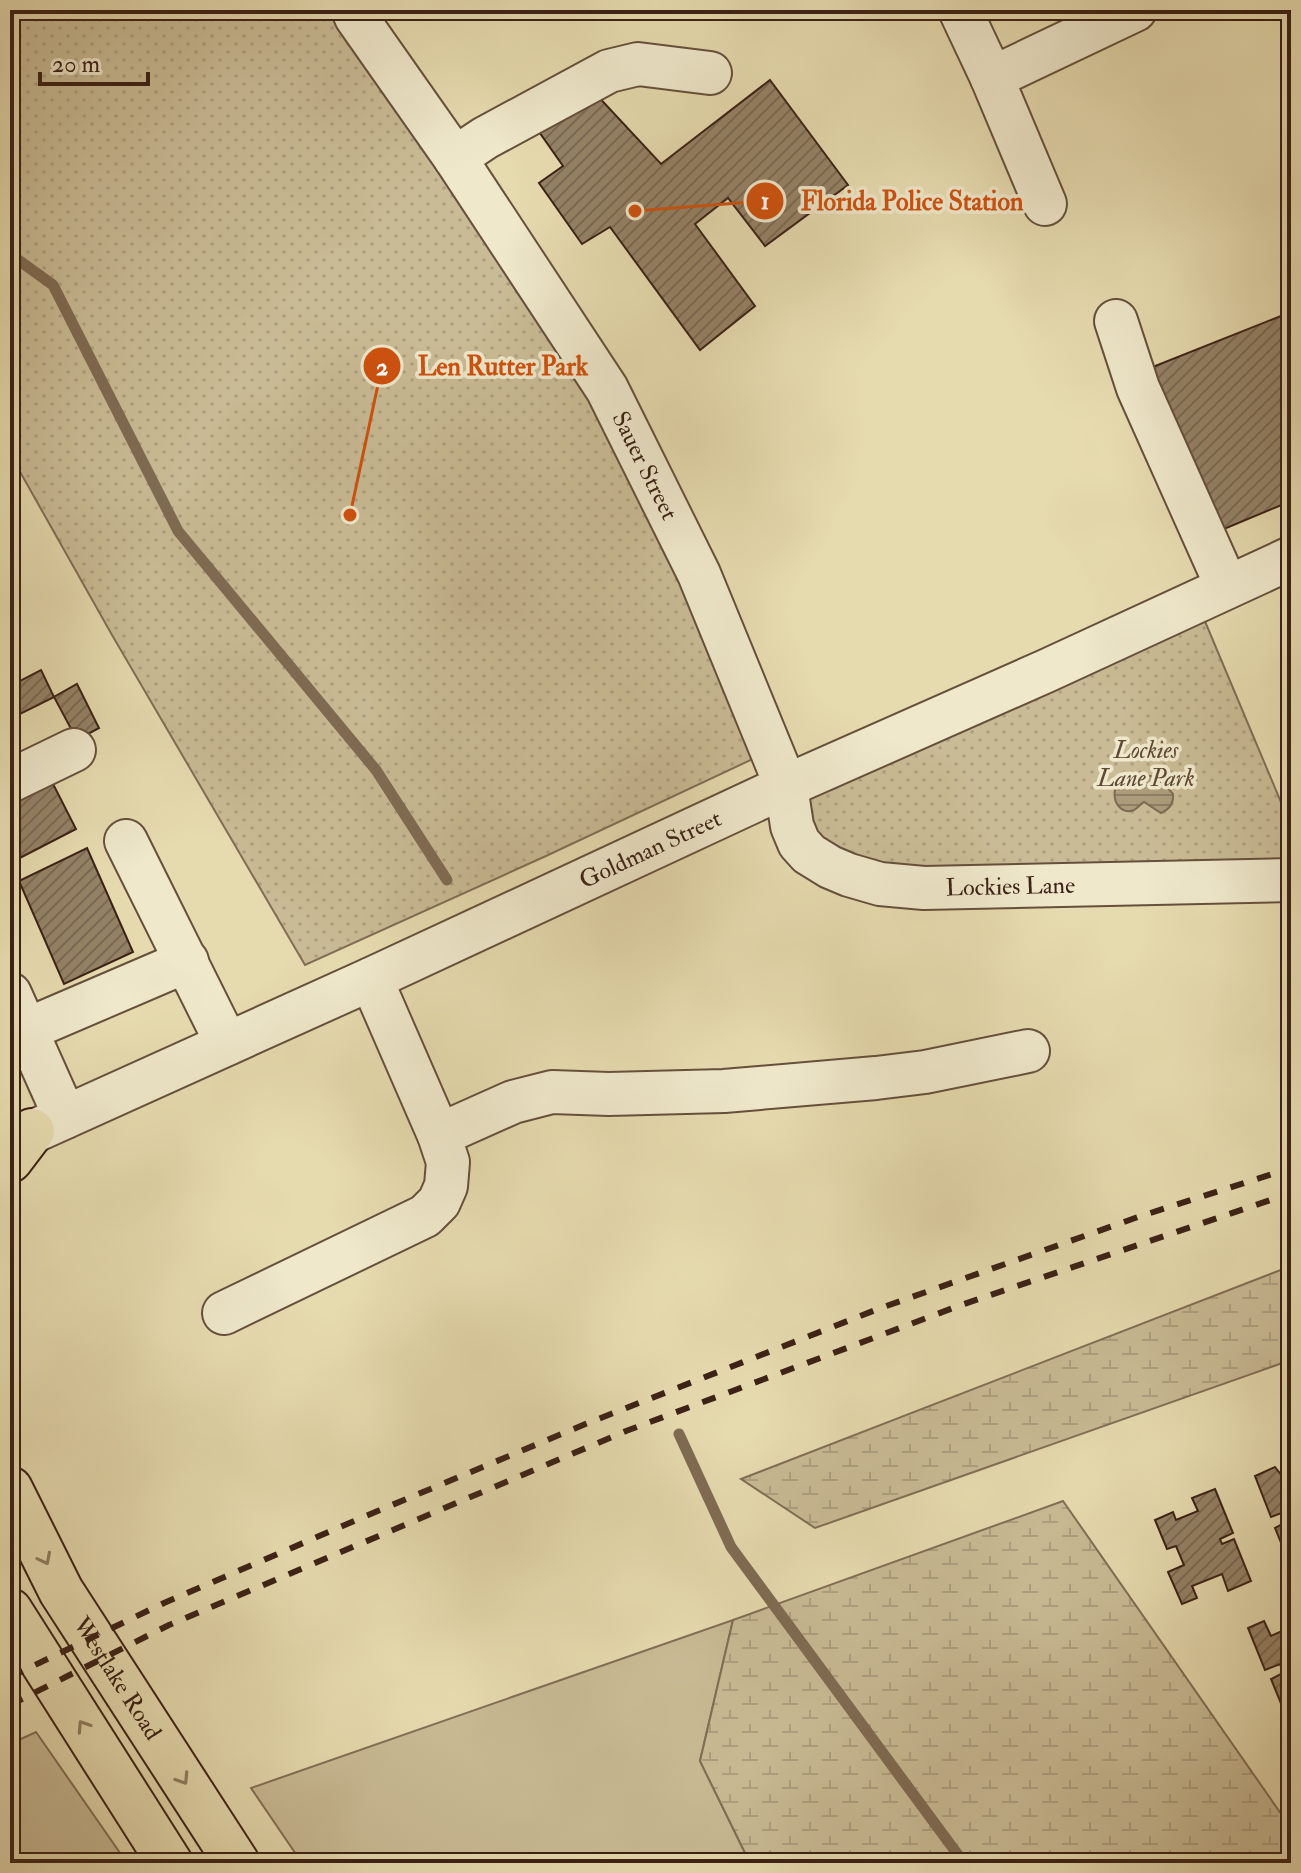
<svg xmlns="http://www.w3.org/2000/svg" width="1301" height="1873" font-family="'IM FELL Double Pica',serif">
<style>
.grass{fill:#c9bb95;stroke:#826e56;stroke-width:2}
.wetland{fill:url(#wetland-marsh);stroke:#826e56;stroke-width:2}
.park{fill:url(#park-dots);stroke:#826e56;stroke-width:2}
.water{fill:url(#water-rules);stroke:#7f6b53;stroke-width:2}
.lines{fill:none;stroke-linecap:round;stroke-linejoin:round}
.stream{stroke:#7f6b53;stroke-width:11}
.building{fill:url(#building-hatch);stroke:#3b2116;stroke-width:2}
.minor-casing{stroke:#66503c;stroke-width:46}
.major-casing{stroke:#3b2116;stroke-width:48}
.minor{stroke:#efe8cb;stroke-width:42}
.major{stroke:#e6dbaf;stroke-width:44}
.rail{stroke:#3b2116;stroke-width:6;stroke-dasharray:14 14;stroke-linecap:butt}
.oneway{stroke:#907e62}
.labels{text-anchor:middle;stroke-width:7;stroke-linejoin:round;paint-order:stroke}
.street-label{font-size:24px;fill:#3b2116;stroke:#efe8cb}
.park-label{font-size:24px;font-style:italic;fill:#5e4836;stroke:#efe8cb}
.leader{fill:none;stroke:#ce510e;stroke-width:3}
.callout-dot{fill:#ce510e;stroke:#efe8cb;stroke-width:3}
.mark-label{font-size:24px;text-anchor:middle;font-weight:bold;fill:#fff}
.callout-label{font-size:26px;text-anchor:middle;font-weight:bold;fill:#ce510e;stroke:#efe8cb;stroke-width:7;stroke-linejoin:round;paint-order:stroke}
</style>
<defs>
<pattern id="wetland-marsh" width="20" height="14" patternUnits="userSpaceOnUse" patternTransform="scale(2)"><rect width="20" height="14" fill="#c9bb95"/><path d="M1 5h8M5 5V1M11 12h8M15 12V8" fill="none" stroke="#aea080"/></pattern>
<pattern id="park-dots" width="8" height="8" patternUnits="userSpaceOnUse" patternTransform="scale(2)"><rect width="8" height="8" fill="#c9bb95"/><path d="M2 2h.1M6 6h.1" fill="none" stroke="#aea080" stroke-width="1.8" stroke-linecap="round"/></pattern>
<pattern id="water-rules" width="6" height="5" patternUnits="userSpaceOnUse" patternTransform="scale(2)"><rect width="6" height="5" fill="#ac9c7b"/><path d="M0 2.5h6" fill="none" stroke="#8d7f64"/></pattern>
<pattern id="building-hatch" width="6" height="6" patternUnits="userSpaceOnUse" patternTransform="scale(2)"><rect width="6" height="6" fill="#948266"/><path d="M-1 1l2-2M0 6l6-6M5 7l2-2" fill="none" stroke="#7a6a53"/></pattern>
</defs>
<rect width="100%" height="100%" fill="#e6dbaf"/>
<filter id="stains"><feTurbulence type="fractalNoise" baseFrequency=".0025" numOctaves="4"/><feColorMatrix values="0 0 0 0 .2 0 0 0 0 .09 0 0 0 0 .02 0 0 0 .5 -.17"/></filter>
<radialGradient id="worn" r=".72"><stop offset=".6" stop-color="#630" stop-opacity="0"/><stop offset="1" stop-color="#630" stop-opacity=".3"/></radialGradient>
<path class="grass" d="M733 1620 700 1761 750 1863H302L251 1788Z
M36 1732 127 1863H10V1744Z"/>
<path class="wetland" d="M1291 1266V1360L815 1528 741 1479Z
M1063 1501 1291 1828V1863H750L700 1761 733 1620Z"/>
<path class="park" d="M10 10H341L597 395 687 576 757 757 546 856 305 965 112 635 10 454Z
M1204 619 1291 826V868L930 877 819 846 801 801Z"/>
<path class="water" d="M1132 774C1151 773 1161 779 1173 794 1174 803 1170 809 1161 813L1144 802C1140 804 1138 808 1134 810 1116 818 1102 784 1132 774Z"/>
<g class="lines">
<path class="stream" d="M10 254 53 285 178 531 376 770 447 880
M679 1434 731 1547 964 1863"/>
</g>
<path class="building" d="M770 80 848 185 765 246 728 198 695 224 755 306 700 350 610 227 582 244 539 183 563 166 535 126 594 92 661 164Z
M1291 312V501L1224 529 1150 368Z
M41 670 54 697 10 719V686Z
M77 684 99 728 77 740 54 697Z
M50 778 76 829 10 863V799Z
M87 848 133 952 64 984 19 881Z
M1275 1467 1287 1482 1291 1481V1567L1275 1528 1286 1522 1284 1512 1271 1517 1255 1476Z
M1215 1489 1233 1533 1220 1539 1222 1544 1234 1539 1251 1581 1228 1591 1222 1574 1192 1586 1197 1598 1182 1604 1168 1572 1184 1565 1176 1546 1167 1549 1155 1520 1173 1512 1176 1520 1198 1511 1192 1498Z
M1264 1621 1271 1636 1291 1627V1716L1287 1718 1271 1679 1283 1673 1280 1664 1265 1670 1248 1628Z"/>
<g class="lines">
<g class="minor-casing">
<g id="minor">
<path id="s1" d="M353 10 356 17 455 158 607 389 699 574 786 786 792 826 799 843 809 854 830 867 849 875 880 884 924 888 1291 880"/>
<path d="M960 10 992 78 1135 10"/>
<path d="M992 78 1045 204"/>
<path d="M455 158 485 138 609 71 638 64 710 73"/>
<path d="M1116 321 1138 388 1227 587"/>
<path d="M10 781 74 750"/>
<path d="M126 841 227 1044"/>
<path d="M10 994 65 1117"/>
<path d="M26 1030 187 961"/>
<path d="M439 1135 513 1102 552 1092 609 1094 724 1091 876 1078 925 1072 1028 1051"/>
<path id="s2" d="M10 1142 371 979 786 786 1046 671 1291 558"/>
<path d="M224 1313 425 1216 439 1202 446 1186 448 1162 439 1135 371 979"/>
</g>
</g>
<g class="major-casing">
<g id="major">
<path d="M10 1160 32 1131"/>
<path id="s3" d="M10 1489 61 1591 237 1863"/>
<path d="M10 1611 170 1863"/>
</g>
</g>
<use href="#minor" class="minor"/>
<use href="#major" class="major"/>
<path class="rail" d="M10 1677 164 1603 361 1518 583 1425 878 1309 1138 1217 1291 1168
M10 1705 169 1625 626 1431 961 1305 1291 1193"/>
</g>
<defs><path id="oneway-chevron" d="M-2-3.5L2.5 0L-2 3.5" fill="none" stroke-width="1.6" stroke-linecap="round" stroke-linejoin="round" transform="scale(2)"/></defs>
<g class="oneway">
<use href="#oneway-chevron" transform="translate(45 1559) rotate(63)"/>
<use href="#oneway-chevron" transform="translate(83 1726) rotate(-123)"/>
<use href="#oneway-chevron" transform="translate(183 1779) rotate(57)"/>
</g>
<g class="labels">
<g class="street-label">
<text dy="8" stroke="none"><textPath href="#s1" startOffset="542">Sauer Street</textPath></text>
<text dy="8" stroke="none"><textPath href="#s2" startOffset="704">Goldman Street</textPath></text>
<text dy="8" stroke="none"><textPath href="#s1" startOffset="1174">Lockies Lane</textPath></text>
<text dy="8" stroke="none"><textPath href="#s3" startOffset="218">Westlake Road</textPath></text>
</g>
<g class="park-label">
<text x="1146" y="758">Lockies<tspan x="1146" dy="28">Lane Park</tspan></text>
</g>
</g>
<path class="leader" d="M635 211L765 201M350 515L382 366"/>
<g class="callout-dot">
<circle cx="635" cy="211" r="8"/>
<circle cx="350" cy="515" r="8"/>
<circle cx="765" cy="201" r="20"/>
<circle cx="382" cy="366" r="20"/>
</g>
<g class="mark-label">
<text x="765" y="209">1</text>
<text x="382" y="375">2</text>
</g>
<g class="callout-label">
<text x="912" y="210">Florida Police Station</text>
<text x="503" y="375">Len Rutter Park</text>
</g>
<rect width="1301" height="1873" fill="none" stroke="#e6dbaf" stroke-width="40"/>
<rect x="12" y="12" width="1277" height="1849" fill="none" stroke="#3b2116" stroke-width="4"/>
<rect x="20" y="20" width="1261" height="1833" fill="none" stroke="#3b2116" stroke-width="2"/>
<path d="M40 72v12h108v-12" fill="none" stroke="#3b2116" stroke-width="4"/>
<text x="52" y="72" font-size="24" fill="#3b2116" stroke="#efe8cb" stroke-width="6" paint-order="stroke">20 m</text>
<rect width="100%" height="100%" filter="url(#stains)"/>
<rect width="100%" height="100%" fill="url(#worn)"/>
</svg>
